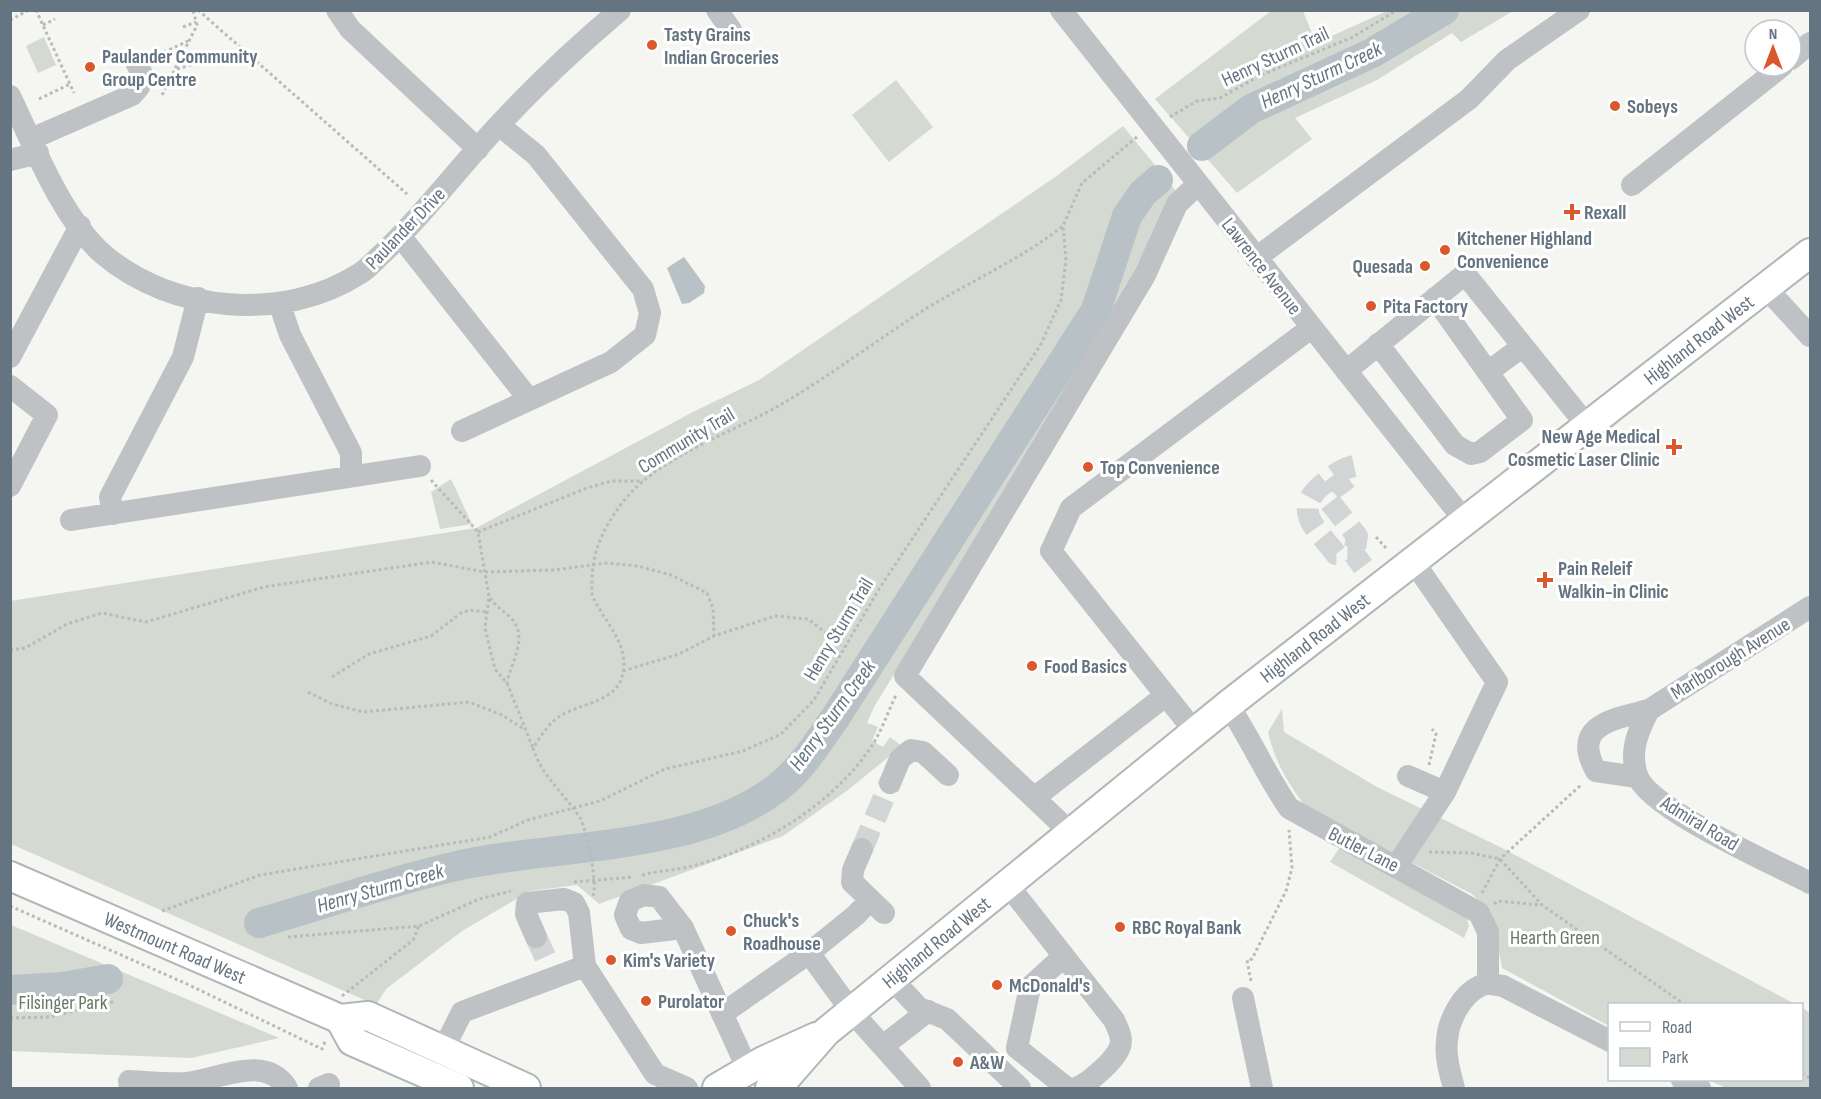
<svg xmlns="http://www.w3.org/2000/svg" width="1821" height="1099" font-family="'Sofia Sans Condensed',sans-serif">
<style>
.green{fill:#d4dad1}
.water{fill:#b7c1c6}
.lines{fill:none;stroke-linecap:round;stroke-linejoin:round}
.river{stroke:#b7c1c6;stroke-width:30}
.minor-tunnel{stroke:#d1d5d5;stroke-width:22;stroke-dasharray:22 11;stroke-linecap:butt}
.major-casing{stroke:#b1b6b9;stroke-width:32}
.path{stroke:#b8bbbd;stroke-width:3;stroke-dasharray:3 3;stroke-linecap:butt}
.minor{stroke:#bec2c5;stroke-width:22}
.major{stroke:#fff;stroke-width:28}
.poi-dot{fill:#db582c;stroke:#fff;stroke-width:2}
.labels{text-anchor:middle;stroke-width:6;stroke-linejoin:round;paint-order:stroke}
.poi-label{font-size:20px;font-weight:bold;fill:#657481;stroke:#fff;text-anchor:start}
.street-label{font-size:20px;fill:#657481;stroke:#fff}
.park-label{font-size:20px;fill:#677964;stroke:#fff}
.water-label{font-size:21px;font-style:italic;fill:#61767e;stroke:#fff}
</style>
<rect width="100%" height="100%" fill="#f5f5f1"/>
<path class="green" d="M1271 11H1303L1316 43 1387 11H1513L1461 42 1452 33 1377 80 1295 118 1312 139 1237 193 1155 99Z
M44 37 56 65 38 73 26 46Z
M896 80 933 127 889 162 852 115Z
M1123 126 1176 191 1129 291 874 707 867 723 878 727 872 741 883 747 890 737 902 746 848 790 783 836 599 904 577 885 530 891 462 931 386 989 376 1005 11 844 10 601 476 528 693 412 759 380 1055 177Z
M451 479 472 524 440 529 431 492Z
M1282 709 1284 732 1377 787 1500 847 1795 1004H1610L1609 1026 1502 968 1492 914 1472 894 1307 808C1288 784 1275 762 1268 732Z
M1340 847 1467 919 1469 926 1464 938 1330 862Z
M11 925 279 1038 191 1058 11 1051Z
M1802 1008 1810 1013V1088H1726L1709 1080H1802Z"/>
<path class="water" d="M684 257 705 286 704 293 689 303 682 304 667 268Z"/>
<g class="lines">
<path class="river" d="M1202 146 1251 109 1372 53 1444 10
M259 923C323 905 387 882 452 867 553 843 692 853 777 788 801 770 818 742 835 718L1096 310 1127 216 1143 193 1158 180
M10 990 63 987 108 979"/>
<path class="minor-tunnel" d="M1354 466C1340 469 1333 476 1322 485 1291 511 1317 529 1336 554H1354L1379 588
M1348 478 1332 490 1329 501 1357 536 1354 554
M862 849 890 783
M536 937 549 965"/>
<g class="major-casing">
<g id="major">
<path id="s1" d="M10 876 340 1019 368 1016 526 1088"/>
<path d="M340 1019 352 1041 459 1088"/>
<path d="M717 1088 763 1061 816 1037"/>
<path id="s2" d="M770 1088 784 1080 826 1032 1228 705 1810 253"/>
</g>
</g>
<path class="path" d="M36 10 74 93
M198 10 407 194
M10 20 29 10
M43 25 55 19
M183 27 196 22
M153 57 188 41
M177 69 228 54 244 53
M162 95 197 25 193 10
M39 99 70 84
M1170 117 1197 101 1220 98 1259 76 1353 37 1397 10
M431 480 478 532 489 597 485 628 495 669 507 683 533 748
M478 532 587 488 612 481H643
M1376 537 1386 548
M490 598C496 607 504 611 511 618 529 637 511 662 507 683
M10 650 25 648 67 624 102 613 146 622 264 587 432 562 484 572 555 570 606 563 638 566 671 575 707 593 713 608 714 636
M623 671 679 654 714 636 775 616 808 619 844 647
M332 677 369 654 431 636 461 613 470 610 487 612
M308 692 332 704 363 712 469 702 502 715 524 729
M1429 765 1436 734 1432 729
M1429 852 1471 853 1500 859 1542 905 1684 1004
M642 875C656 871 669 871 683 868 753 853 830 808 871 747 882 731 888 711 897 693
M574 882 633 877
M1482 893 1500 859 1582 784
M593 896C598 885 587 830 580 818 565 794 542 777 533 748 541 736 549 722 562 715 580 704 616 701 622 677 631 646 606 624 594 599 591 594 592 587 592 581 592 551 604 527 622 503 657 456 738 431 787 401 835 372 880 338 927 308 973 280 1021 259 1063 226
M1494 904 1498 901 1540 905
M10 906 187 984 322 1049 326 1039
M162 911 260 875 490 837 528 820 600 801 665 769 743 751 781 734 814 700 879 589 1040 346 1061 300 1066 260 1063 226 1082 183 1138 136
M288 937 419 926 479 899 511 891
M1251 981 1247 960 1252 959 1286 891 1292 868 1289 830
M342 996 413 940 419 926
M10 1018 49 1017 116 1001
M1802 1073 1810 1078"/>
<path class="minor" d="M337 10 350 29 478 149
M717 10 731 30
M1061 10 1465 521
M1791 59 1810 43
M10 96C34 146 62 219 104 255 173 313 284 322 359 274 368 269 375 260 383 253 417 221 446 184 477 149 522 98 568 54 620 10
M31 139 132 95 139 87 142 74 136 62
M10 160 38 153
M1632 185 1782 66
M401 237 528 398
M1256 258 1469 99 1507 60 1579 10
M1766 288 1810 336
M280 305 290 335 351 453V476
M1378 344 1455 445 1471 454 1480 452 1522 420 1435 298
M10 357 80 226
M1346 371 1465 274 1588 427
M1488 372 1523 346
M10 386 47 415 10 486
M462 431 611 362 645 335 650 313 643 289 536 155 499 125
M113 514 110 497 183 357 198 298
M71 520 420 466
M1810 607 1649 710C1638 731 1629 751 1637 775 1648 809 1776 865 1810 883
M1228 705C1251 739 1266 775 1289 808L1479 913 1488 932V984
M1195 732 1051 551 1071 508 1311 328
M1408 776 1445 792 1497 682 1413 561
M1637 777 1596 771C1570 724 1615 719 1649 710
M890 783 900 759 911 750 923 752 948 775
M1034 798 1165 696
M1071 833 905 676 1145 275 1177 204 1198 184
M862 849 853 870 852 882 884 913
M1397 865 1445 792
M1008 885 1114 1020C1118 1029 1124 1039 1119 1049 1114 1061 1088 1084 1076 1088
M870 900 856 915 809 953 852 1012 920 1088
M683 928 641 933 631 929 625 915 630 901 644 895 659 897 683 928 748 1070
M536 937 526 914 527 903 564 899 574 903 579 913 585 966
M1064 956 1030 987 1017 1048 1067 1088
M892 979 919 1008 947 1019 1020 1088
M1243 998 1262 1088
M722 1014 809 953
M883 1046 928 1011
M443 1050 462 1012 585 966 655 1074 687 1088
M1682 1080 1700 1088
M130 1088 129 1081C148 1082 167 1084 186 1083 218 1080 265 1053 287 1088
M319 1088 329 1084
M1454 1088C1450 1073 1445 1057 1447 1041 1448 1021 1461 995 1480 986 1487 982 1496 985 1503 986L1610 1041"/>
<use href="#major" class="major"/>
</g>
<g class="poi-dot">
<circle cx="652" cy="45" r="6"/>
<circle cx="90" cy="67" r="6"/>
<circle cx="1615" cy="106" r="6"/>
<path d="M1569 203h6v6h6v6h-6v6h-6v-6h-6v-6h6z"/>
<circle cx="1445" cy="250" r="6"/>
<circle cx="1425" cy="266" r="6"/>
<circle cx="1371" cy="306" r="6"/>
<path d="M1671 438h6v6h6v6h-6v6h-6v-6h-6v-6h6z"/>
<circle cx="1088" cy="467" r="6"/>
<path d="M1542 571h6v6h6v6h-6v6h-6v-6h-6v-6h6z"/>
<circle cx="1032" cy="666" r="6"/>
<circle cx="1120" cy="927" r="6"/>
<circle cx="731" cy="931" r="6"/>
<circle cx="611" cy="960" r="6"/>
<circle cx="997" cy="985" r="6"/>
<circle cx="646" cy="1001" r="6"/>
<circle cx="958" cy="1062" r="6"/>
</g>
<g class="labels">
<g class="poi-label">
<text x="664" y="41">Tasty Grains<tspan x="664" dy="23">Indian Groceries</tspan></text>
<text x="102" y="63">Paulander Community<tspan x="102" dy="23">Group Centre</tspan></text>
<text x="1627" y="113">Sobeys</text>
<text x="1584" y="219">Rexall</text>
<text x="1457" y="245">Kitchener Highland<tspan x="1457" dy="23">Convenience</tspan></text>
<text x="1413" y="273" text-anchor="end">Quesada</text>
<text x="1383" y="313">Pita Factory</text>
<text x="1660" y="443" text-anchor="end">New Age Medical<tspan x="1660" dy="23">Cosmetic Laser Clinic</tspan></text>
<text x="1100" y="474">Top Convenience</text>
<text x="1558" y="575">Pain Releif<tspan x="1558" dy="23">Walkin-in Clinic</tspan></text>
<text x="1044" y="673">Food Basics</text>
<text x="743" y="927">Chuck's<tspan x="743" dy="23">Roadhouse</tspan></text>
<text x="1132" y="934">RBC Royal Bank</text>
<text x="623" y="967">Kim's Variety</text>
<text x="1009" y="992">McDonald's</text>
<text x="658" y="1008">Purolator</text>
<text x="970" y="1069">A&amp;W</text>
</g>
<g class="street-label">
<text transform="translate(1275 56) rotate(-25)" y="7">Henry Sturm Trail</text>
<text transform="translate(405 228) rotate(-46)" y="7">Paulander Drive</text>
<text transform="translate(1262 266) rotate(52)" y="7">Lawrence Avenue</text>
<text dy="7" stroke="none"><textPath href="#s2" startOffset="1194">Highland Road West</textPath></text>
<text transform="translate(686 440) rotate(-31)" y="7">Community Trail</text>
<text transform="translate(838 629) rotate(-59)" y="7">Henry Sturm Trail</text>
<text dy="7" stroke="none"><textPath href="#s2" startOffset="708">Highland Road West</textPath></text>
<text transform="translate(1730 658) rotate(-32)" y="7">Marlborough Avenue</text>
<text transform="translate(1700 823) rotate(31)" y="7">Admiral Road</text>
<text transform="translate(1364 849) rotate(27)" y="7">Butler Lane</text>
<text dy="7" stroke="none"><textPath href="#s2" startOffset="222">Highland Road West</textPath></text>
<text dy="7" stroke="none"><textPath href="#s1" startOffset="180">Westmount Road West</textPath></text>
</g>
<g class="park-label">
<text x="1555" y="944">Hearth Green</text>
<text x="63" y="1009">Filsinger Park</text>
</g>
<g class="water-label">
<text transform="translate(1321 75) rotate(-25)" y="7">Henry Sturm Creek</text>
<text transform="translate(832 715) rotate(-54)" y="7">Henry Sturm Creek</text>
<text transform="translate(380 888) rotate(-16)" y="7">Henry Sturm Creek</text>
</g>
</g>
<rect width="1821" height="1099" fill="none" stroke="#657481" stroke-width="24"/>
<rect x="1608" y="1003" width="195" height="78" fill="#ffffff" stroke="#c1c7cd" stroke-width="1.5"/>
<rect x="1620" y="1022" width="30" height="9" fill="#ffffff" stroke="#c1c7cd" stroke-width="1.5"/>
<text x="1662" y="1033" font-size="18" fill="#657481">Road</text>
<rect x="1620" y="1048" width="30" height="18" fill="#d4dad1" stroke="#c1c7cd" stroke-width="1.5"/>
<text x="1662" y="1063" font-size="18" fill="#657481">Park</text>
<g transform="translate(1773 48)"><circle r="28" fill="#ffffff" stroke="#c1c7cd" stroke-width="1.5"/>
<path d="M0-4.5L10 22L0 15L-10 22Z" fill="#db582c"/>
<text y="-9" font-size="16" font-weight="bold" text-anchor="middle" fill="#657481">N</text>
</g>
</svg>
